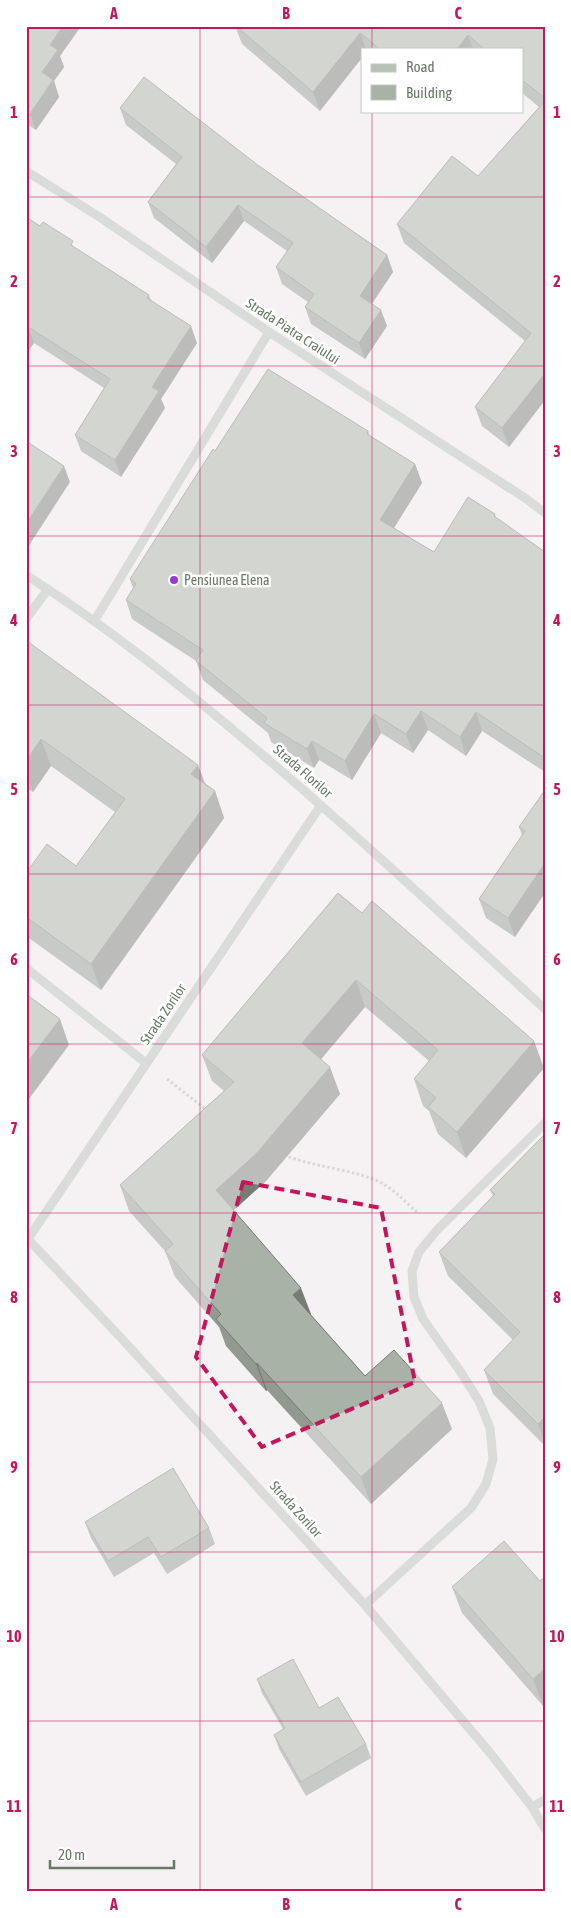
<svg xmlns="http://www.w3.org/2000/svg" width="571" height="1918" font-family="'Asap Condensed',sans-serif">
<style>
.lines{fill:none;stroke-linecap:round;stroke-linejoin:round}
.path{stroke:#b4b9b3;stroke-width:3;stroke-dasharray:2.5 2.5;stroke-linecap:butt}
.minor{stroke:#b9c0b8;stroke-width:9}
.wall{fill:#919990}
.shaded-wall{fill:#767d75}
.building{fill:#a9b2a7;stroke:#767d75}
.marked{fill:none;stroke:#c2185b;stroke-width:4;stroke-dasharray:10 6;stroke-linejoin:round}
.grid{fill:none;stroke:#c2185b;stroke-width:1;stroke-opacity:0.55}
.poi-dot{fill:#9939cf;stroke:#fff;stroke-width:2}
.labels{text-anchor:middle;stroke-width:5;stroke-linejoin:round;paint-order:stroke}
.street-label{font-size:14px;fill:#667a64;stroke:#fff}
.poi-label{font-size:14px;fill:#667a64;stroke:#fff;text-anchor:start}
.neatline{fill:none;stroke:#c2185b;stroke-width:2}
.grid-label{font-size:16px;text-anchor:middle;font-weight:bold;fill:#c2185b}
</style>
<rect width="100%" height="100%" fill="#f5f2f4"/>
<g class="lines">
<path class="path" d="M167 1079 208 1111
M284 1155C315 1168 358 1169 385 1185 397 1192 407 1204 418 1213"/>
<path class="minor" d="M26 171 98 216 269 332 525 498 545 513
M26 575C108 627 184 688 258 751 356 834 450 922 545 1009
M26 619 48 589
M95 620 269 332
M26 968 146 1063
M26 1237 122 1339 365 1605 491 1754 532 1807 545 1829
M28 1239 321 805
M365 1605 471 1508 486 1484 493 1459 490 1428 479 1401 460 1371 423 1319 414 1297 412 1271 419 1252 437 1230 545 1123
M532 1807 545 1800"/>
</g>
<path class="wall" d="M26 26 79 29 60 56 64 67 54 81 59 97 36 130 26 124Z
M235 26H545V400L509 447 482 426 475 407 525 341 404 243 397 224 478 176 539 107 522 93V49H362L320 111 242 44Z
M120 108 259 166 387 255 393 272 372 304 387 326 365 359 311 324 305 307 308 302 282 284 276 267 287 251 244 221 212 263 154 218 148 202 176 164 126 125Z
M26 217 149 295 151 300 197 343 161 399 165 408 121 477 81 451 75 435 104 388 34 343 26 354Z
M368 431 370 436 415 464 422 483 394 528 434 552 495 514 496 518 545 552V772L482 731 466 756 428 730 413 753 381 733 352 780 319 760 314 768 271 742 268 733 203 680 196 661 132 619 126 600 133 588 130 579 215 451Z
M26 643 215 791 224 818 101 990 26 936V873L76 866 115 812 51 766 33 792 26 788Z
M545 790 515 937 486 918 479 899 522 835 519 827Z
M338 893 544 1068 466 1158 438 1134 429 1111 423 1106 414 1079 429 1061 365 1007 321 1059 340 1094 266 1181 234 1210 311 1314V1315L365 1376 452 1429 371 1504 267 1390 266 1391 226 1346 219 1327 175 1277 165 1251 129 1211 120 1185 224 1091 212 1081 202 1055Z
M545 1134V1446L493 1394 484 1370 513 1340 448 1276 439 1252 493 1196 490 1190Z
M85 1522 209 1528 215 1544 167 1574 154 1553 114 1577 91 1538Z
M545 1577V1704L543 1706 462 1613 452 1587 540 1581Z
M257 1679 319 1708 366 1744 371 1758 306 1796 279 1749 274 1735 283 1729 262 1693Z"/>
<path class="shaded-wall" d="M63 26H78L79 29 60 56 64 67 54 81 59 97 36 130 30 114 50 45Z
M360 33 366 49H362V58L320 111 313 92Z
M468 35 473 49H457Z
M238 205 244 221 212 263 206 247Z
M387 255 393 272 366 312 360 296Z
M381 310 387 326 365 359 359 343Z
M191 326 197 343 161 399 165 408 121 477 115 460 152 387Z
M28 327 34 343 26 354V329Z
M545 373V400L509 447 502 428Z
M415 464 422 483 387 539 380 520Z
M64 466 70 482 28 547 26 542V524Z
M421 711 428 730 413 753 406 734Z
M476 712 482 731 466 756 460 737Z
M374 714 381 733 352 780 345 761Z
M41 739 51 766 33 792 26 774V761Z
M312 741 319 760 314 768 307 749Z
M198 765 208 791 191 774Z
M215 791 224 818 101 990 91 964Z
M545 863V893L515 937 508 918Z
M356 980 365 1007 312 1070 302 1043Z
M60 1019 69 1045 26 1103V1064Z
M534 1041 544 1068 466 1158 457 1132Z
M330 1067 340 1094 266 1181 226 1217 216 1190Z
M301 1288 311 1314 302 1321 293 1295Z
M257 1363 267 1390 266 1391 256 1364Z
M442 1403 452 1429 371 1504 361 1477Z
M545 1417V1442L538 1424Z
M545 1669V1704L543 1706 533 1679Z"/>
<path class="building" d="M26 26H63L50 45 58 50 42 72 53 80 30 114 26 112Z
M236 26H545V98L522 80V49H484L468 35 457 49H380L360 33 313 92Z
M144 77 259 166 387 255 360 296 381 310 359 343 305 307 314 294 276 267 293 243 238 205 206 247 148 202 182 157 120 108Z
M545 101V373L502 428 475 407 531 333 397 224 452 156 478 176Z
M26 217 40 226 43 222 73 241 71 245 149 295 147 298 191 326 152 387 159 391 115 460 75 435 110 379 28 327 26 329Z
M268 369 368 431 367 434 415 464 380 520 434 552 468 497 495 514 494 516 545 552V758L476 712 460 737 421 711 406 734 374 714 345 761 312 741 307 749 264 723 267 718 196 661 203 650 126 600 136 584 130 579 213 449 215 451Z
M26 441 64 466 26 524Z
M27 641 198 765 191 774 215 791 91 964 26 917V873L47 844 76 866 125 799 41 739 26 761V643Z
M545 790V863L508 918 479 899 525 831 519 827Z
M338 893 362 913 372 901 534 1041 457 1132 428 1107 436 1098 414 1079 438 1050 356 980 302 1043 330 1067 256 1154 216 1190 301 1288 293 1295 365 1376 394 1350 442 1403 361 1477 257 1363 256 1364 216 1319 221 1314 165 1251 173 1244 120 1185 234 1082 202 1055Z
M26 994 60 1019 26 1064Z
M545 1134V1417L538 1424 484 1370 520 1332 439 1252 495 1194 490 1190Z
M173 1468 209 1528 161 1557 148 1537 108 1561 85 1522Z
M504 1541 540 1581 545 1577V1669L533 1679 452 1587Z
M293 1659 319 1708 338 1697 366 1744 301 1782 274 1735 285 1728 257 1679Z"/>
<path d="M0 0H571V1918H0ZM243 1182 381 1208 415 1382 262 1447 196 1357Z" fill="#f5f2f4" fill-opacity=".55" fill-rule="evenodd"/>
<path class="marked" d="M243 1182 381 1208 415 1382 262 1447 196 1357Z"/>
<path class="grid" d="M200 26V1892M372 26V49M372 111V1892M26 197H545M26 366H545M26 536H545M26 705H545M26 874H545M26 1044H545M26 1213H545M26 1382H545M26 1552H545M26 1721H545"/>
<circle class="poi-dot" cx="174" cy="580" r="5"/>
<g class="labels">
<g class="street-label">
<text transform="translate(293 331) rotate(33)" y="5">Strada Piatra Craiului</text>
<text transform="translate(303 771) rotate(41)" y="5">Strada Florilor</text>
<text transform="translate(163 1014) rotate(-56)" y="5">Strada Zorilor</text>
<text transform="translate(296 1509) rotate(48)" y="5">Strada Zorilor</text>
</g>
<g class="poi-label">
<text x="184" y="585">Pensiunea Elena</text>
</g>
</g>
<rect width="571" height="1918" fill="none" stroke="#ffffff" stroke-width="55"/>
<rect x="361" y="48" width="162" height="65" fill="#ffffff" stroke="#c2cac1"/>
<rect x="371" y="64" width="25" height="8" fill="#b9c0b8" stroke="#c2cac1"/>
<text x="406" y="72" font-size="15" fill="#667a64">Road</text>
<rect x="371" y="85" width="25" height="15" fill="#a9b2a7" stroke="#c2cac1"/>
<text x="406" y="98" font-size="15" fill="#667a64">Building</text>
<path d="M50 1860v8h124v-8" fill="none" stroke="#667a64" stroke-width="2.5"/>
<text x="58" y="1860" font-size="15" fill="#667a64" stroke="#ffffff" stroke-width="4" paint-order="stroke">20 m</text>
<rect x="28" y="28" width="516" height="1862" class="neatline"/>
<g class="grid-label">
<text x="114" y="19">A</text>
<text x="286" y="19">B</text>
<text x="458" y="19">C</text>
<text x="14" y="118">1</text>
<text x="557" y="118">1</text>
<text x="14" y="287">2</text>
<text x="557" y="287">2</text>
<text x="14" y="457">3</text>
<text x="557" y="457">3</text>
<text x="14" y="626">4</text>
<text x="557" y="626">4</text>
<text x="14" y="795">5</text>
<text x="557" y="795">5</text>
<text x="14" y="965">6</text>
<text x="557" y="965">6</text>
<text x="14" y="1134">7</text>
<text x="557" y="1134">7</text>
<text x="14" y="1303">8</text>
<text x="557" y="1303">8</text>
<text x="14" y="1473">9</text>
<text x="557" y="1473">9</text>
<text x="14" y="1642">10</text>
<text x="557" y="1642">10</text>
<text x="14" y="1812">11</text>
<text x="557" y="1812">11</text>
<text x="114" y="1910">A</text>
<text x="286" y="1910">B</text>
<text x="458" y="1910">C</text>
</g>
</svg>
